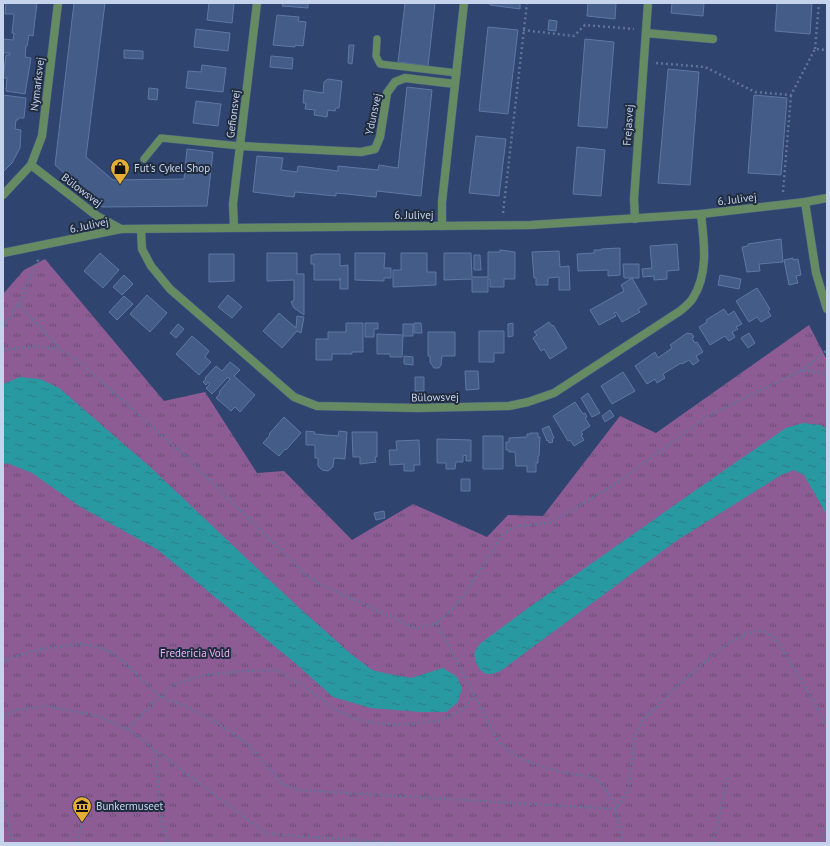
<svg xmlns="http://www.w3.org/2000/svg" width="830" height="846" font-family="'PT Sans',sans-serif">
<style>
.park{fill:url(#park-tufts)}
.water{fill:url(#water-ripples)}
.building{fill:#445c88;stroke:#5e77a5}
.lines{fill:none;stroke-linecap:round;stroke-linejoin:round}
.service-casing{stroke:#4d6188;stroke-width:8}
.minor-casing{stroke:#4d6188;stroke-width:9}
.tertiary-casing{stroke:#4d6188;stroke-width:9}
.path{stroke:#607398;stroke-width:2.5;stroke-dasharray:2 3;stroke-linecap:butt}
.service{stroke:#668b63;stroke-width:7}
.minor{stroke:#668b63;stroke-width:8}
.tertiary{stroke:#668b63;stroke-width:8}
.labels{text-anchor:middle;stroke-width:4;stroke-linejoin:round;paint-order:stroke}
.street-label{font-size:11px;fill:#c5d3ed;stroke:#212c3f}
.poi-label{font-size:11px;fill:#c5d3ed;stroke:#212c3f;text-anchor:start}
.park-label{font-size:11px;fill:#eeb1f5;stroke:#212c3f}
</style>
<defs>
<pattern id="park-tufts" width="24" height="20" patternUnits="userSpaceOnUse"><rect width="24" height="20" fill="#8e5c95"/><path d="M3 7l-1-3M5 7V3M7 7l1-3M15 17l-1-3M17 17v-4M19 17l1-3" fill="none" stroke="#694f72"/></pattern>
<pattern id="water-ripples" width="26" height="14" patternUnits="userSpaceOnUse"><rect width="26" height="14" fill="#2898a1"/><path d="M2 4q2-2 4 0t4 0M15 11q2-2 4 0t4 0" fill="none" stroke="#2e7d86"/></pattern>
</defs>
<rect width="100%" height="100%" fill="#2f456f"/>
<path class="park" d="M45 259 164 401 205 392 257 473 284 471 352 540 413 504 487 537 508 515 543 516 620 416 656 433 809 325 827 360V843H3V294L24 270Z"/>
<path class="water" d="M20 377 40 379 59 388 149 466 297 606 351 654 372 670 384 673 411 678 443 668 457 677 462 688 458 702 446 712H420L371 708 333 697 295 663 158 550 79 506 32 473 7 463 3 464V384Z
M803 423 821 425 827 429V515L804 475 794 470 781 475 676 541 514 661C508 665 499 674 490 674 480 675 473 660 475 651 476 648 479 646 481 643L531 606 726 469 786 428Z"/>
<path class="building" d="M6 3H37L33 36 29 35 27 46H26L25 57 31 58 25 94 6 91 7 78H3L6 55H10V53H3V39L13 40 14 33H12L14 14H5Z
M74 3H105L86 157 113 180 184 179 187 149 213 152 207 206 102 207 55 165Z
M209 3H234L232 23 207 20Z
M283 3H308V8L282 6Z
M405 3H435L428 66 398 62Z
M490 3H520V9L490 5Z
M588 3H616L615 19 587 16Z
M672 3H704L703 16 671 13Z
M777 3H812L810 34 775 31Z
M277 15 299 17 298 21 306 22 303 46 295 45V47L273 45Z
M549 20 557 21 556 31 548 30Z
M488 27 518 30 508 114 479 111Z
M196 29 230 33 228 51 194 47Z
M585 39 614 42 607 128 578 126Z
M349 45H354L352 64 348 63Z
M124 50 143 51V59L124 58Z
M271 56 293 58 292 69 270 67Z
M202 65 226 68 223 92 186 88 188 71 201 72Z
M668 69 699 72 690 185 658 183Z
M328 79 342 81 339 108H336L335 111 328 110 327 117 314 115 315 110 305 109 306 103H303L304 90 323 93 324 82Z
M407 87 432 90 421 196 377 191 376 197 336 193V196L295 192 294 197 253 192 257 156 283 158 281 170 297 172 298 166 338 171V166L378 170 379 165 398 168Z
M149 88 158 89 157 100 148 99Z
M3 95 26 98 24 118H18V120H16L15 129 21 130 20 148 12 163 3 172Z
M754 95 787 98 781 175 748 173Z
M196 101 221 104 218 126 193 123Z
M476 136 506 139 499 196 469 193Z
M577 147 605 150 601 196 573 194Z
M781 239 783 262 759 264 760 271 747 272 742 247 748 246V244Z
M677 244 679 270 667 271V279L654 280V276L643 277 642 269 652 268 650 246Z
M620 248V275L608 276V270L578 271 577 254 594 253V250H601V249Z
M500 250 515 252V279H504V287H490V279H488V292H472V279L444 280V253H471L472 277H488V252H500Z
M559 251 560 267 569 266 570 290H559V277L548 278V285H536V278H534L532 252Z
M100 253 119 270 103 288 84 271Z
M267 253H297V274H304V315L294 308 291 302 294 300V280L267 281Z
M355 253H385L384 268H391V278H384V281L355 280Z
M401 253H427V272H436V285L393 287V270H401Z
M209 254H234V281L209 282Z
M314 254H340V266L348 265V289H340V278V280H314V264H311V255H314Z
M474 255H480L481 270H474Z
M793 258V260L798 259 801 275 796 276 798 283 789 285 784 260Z
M623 264H639V278H624Z
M124 275 133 284 122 295 113 287Z
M720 275 741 279 739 289 718 285Z
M632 278 647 304 638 309 640 312 622 322 616 312 614 313 616 316 599 325 590 310 624 291 621 285Z
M757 288 770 309 768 311 771 316 761 322 757 317 749 322 736 301Z
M147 295 167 313 150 332 130 314Z
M228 295 242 307 232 318 218 307Z
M124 296 133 304 117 320 109 312Z
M724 309 728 315 734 311 742 324 736 327 738 329 732 332 735 337 729 341 725 336 710 345 699 327 707 322 706 320Z
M279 313 296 328 297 316 304 317 301 333 297 331 282 348 263 331Z
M549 322 552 326 553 325 567 348 550 359 544 349 541 351 533 338 537 335 534 332Z
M346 323H363V352H352V354H332V360H316V339H328V332H346Z
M365 323H378V329H374V337H365Z
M414 323H421L422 333H414Z
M513 323V336L508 337V324Z
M178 324 184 329 176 338 170 333Z
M403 324H413V336H403L402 357H390V354H377V334L403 335Z
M479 331H504V353H494V362H479Z
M428 332H455V356H442L441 365 439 368H434L430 362V356H428Z
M687 333 692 334 694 337 692 338 695 343 697 342 703 352 696 356 699 361 693 365 689 360 682 364 681 363 663 374 665 378 657 383 655 379 647 384 635 366 655 352 658 358 672 348 670 345Z
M749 333 755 343 748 348 741 338Z
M192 336 209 351 205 357 211 362 199 375 176 354Z
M404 356 413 357V365L404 364Z
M230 362 240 370 234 376 255 395 240 412 235 407 231 411 216 398 220 393 219 392 230 379 228 377 212 394 206 388 210 384 208 382 206 385 203 382 206 379 205 378 216 366 222 371Z
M465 371H478L479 389 466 390Z
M623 372 635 391 612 404 601 386Z
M415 377H424V391H415Z
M588 393 600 413 592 417 581 398Z
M575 402 583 414 585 413 587 417 585 418 590 426 581 432 583 434 581 435 584 440 574 446 570 440 568 441 553 416Z
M610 410 614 416 605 422 602 416Z
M284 417 301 433 286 450 285 449 279 456 263 443 270 435 269 434Z
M549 426 554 438 552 439 553 442 549 443 548 440 547 441 542 429Z
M306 431 315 432 314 434 338 436 339 431 347 432 345 459 334 458 333 467 328 471 322 470 318 466V458H315V445H306Z
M352 432H377V457H375L376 462 360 464V457H353Z
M530 433H538V437H540L539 456H538V463H536V472H527V466H516L515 452H509V450H506V442H509V438L527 437V434H530Z
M483 436H503V469H483Z
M437 439 471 440V461H466V455L463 456V462H456L455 469H446V463H437Z
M419 440 420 465H414V471H404V464L390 465 389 450H397L396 441Z
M461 479H470V491H461Z
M384 511 385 518 376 520 374 513Z"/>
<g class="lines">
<g class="service-casing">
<path id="service" d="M377 39 376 56 380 64 457 73
M144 159 161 138 240 146"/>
</g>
<g class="minor-casing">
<path id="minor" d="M646 33 713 39
M240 146 361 152 375 149 380 137 387 93 395 82 405 78 455 84
M635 219 634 199 648 3
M442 226V202L464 3
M234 227 233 204 257 3
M141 229 142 249 151 266 170 289 294 397 317 406 417 408 509 406 528 402 554 393 680 311C685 307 690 303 693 298 709 272 704 242 701 214"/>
</g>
<g class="tertiary-casing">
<path id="tertiary" d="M31 165 97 216 121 229
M3 195 31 165 42 136 58 3
M805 202 816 273 827 309
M3 253 121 229 531 225 701 214 805 202 827 198"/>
</g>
<path class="path" d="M523 30 574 36 585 25 634 29
M815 49 819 3
M656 63 705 67 755 92 791 95 815 49 827 50
M783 192 791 95
M503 213 527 3
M19 304 59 348
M3 328 19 304 38 260 37 257
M3 350 36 346 59 349 77 360 186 457 305 574 320 584 415 628 424 627 436 623 453 609 465 593 505 532 519 526 550 523 620 481 708 416 802 370 827 350
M803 370 827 374
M436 623 448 644 499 743 523 760 560 772 591 777 601 783 615 804 623 843
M3 663 13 657 42 649 81 644 102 648 116 655 160 696 189 708 217 723 247 743 282 784 298 790 616 809 628 791 635 738 641 722C662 702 731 629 759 631 766 632 771 636 776 639L810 695 827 726
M3 717 15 710 47 706 98 716 127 729 267 834 400 843
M127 729 172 685 204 675 244 671 276 670 300 683 336 710 354 718 373 723 399 725 438 721 454 715 466 706 474 695
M155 751 162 825 169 843
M3 799 13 843
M77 843 82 823
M713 843 728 777
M819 843 827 825"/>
<use href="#service" class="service"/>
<use href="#minor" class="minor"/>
<use href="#tertiary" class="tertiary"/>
</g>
<defs>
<g id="shop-pin" transform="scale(1)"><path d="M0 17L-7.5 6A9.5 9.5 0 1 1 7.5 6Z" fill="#e4ad35" stroke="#212c3f"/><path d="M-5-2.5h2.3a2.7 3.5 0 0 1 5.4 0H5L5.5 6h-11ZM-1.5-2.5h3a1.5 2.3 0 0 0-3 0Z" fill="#111"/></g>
<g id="museum-pin" transform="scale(1)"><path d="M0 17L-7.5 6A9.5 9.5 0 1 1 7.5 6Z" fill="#e4ad35" stroke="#212c3f"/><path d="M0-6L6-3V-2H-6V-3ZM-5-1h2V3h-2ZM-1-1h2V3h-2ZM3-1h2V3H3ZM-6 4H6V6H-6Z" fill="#111"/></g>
</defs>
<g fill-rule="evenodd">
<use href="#shop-pin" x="120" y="168"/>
<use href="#museum-pin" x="82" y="806"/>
</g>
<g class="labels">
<g class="street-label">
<text transform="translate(37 84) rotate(-83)" y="4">Nymarksvej</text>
<text transform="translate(233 114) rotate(-83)" y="4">Gefionsvej</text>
<text transform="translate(373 114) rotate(-78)" y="4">Ydunsvej</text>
<text transform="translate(628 125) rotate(-86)" y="4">Frejasvej</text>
<text transform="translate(82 190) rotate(37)" y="4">Bülowsvej</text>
<text transform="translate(737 199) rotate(-7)" y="4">6. Julivej</text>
<text x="414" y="219">6. Julivej</text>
<text transform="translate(89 225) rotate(-12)" y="4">6. Julivej</text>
<text transform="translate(435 397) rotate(-1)" y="4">Bülowsvej</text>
</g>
<g class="poi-label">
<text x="134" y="172">Fut's Cykel Shop</text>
<text x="96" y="810">Bunkermuseet</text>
</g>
<g class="park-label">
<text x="195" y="657">Fredericia Vold</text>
</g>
</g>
<rect width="830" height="846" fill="none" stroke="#c5d3ed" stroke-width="8"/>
</svg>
